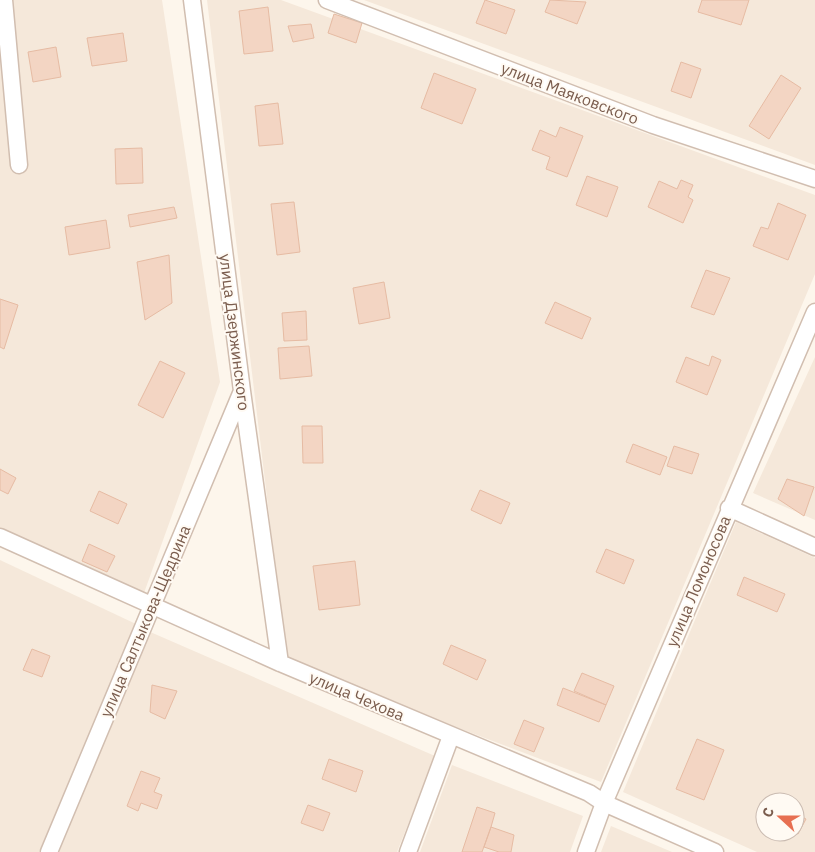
<svg xmlns="http://www.w3.org/2000/svg" width="815" height="852" font-family="'IBM Plex Sans',sans-serif">
<style>
.residential{fill:#f5e8da;fill-rule:evenodd}
.building{fill:#f3d5c3;stroke:#e6bba3}
.lines{fill:none;stroke-linecap:round;stroke-linejoin:round}
.street-casing{stroke:#d1beb0;stroke-width:19}
.street{stroke:#fff;stroke-width:16}
.labels{text-anchor:middle;stroke-width:4;stroke-linejoin:round;paint-order:stroke}
.street-label{font-size:16px;fill:#7a5c4d;stroke:#fffaf3}
</style>
<rect width="100%" height="100%" fill="#fdf6ec"/>
<path class="residential" d="M0 0H162L220 382 144 593 0 528Z
M207 0H281L815 195V274L601 782 287 663Z
M364 0H815V165Z
M815 357V520L753 493Z
M736 522 815 558V852H757L623 792ZM765 802H795V832H765Z
M0 560 136 624 39 852H0Z
M148 631 435 756 397 852H59Z
M452 765 583 816 570 852H420Z
M611 826 672 852H601Z"/>
<path class="building" d="M485 0 515 10 506 34 476 23Z
M550 0 586 2 577 24 545 12Z
M702 0H749L741 25 698 12Z
M268 7 273 51 244 54 239 11Z
M334 14 362 23 356 43 328 33Z
M311 24 314 38 293 42 288 26Z
M123 33 127 61 92 66 87 38Z
M56 47 61 77 33 82 28 52Z
M681 62 701 69 691 98 671 91Z
M434 73 476 89 462 124 421 108Z
M781 75 801 88 769 139 749 126Z
M278 103 283 144 259 146 255 106Z
M560 127 583 136 567 177 546 169 550 157 532 150 540 130 556 137Z
M142 148 143 183 116 184 115 149Z
M587 176 618 187 607 217 576 205Z
M681 180 693 185 688 197 693 200 683 223 648 207 659 181 677 189Z
M294 202 300 252 277 255 271 204Z
M778 203 806 215 788 260 753 246 761 227 768 229Z
M174 207 177 218 130 227 128 215Z
M106 220 110 248 69 255 65 227Z
M169 255 172 303 145 320 137 262Z
M706 270 730 278 714 315 691 307Z
M384 282 390 318 359 324 353 288Z
M0 299 18 305 4 349 0 347Z
M555 302 591 318 582 339 545 323Z
M306 311 307 340 284 341 282 313Z
M309 346 312 376 280 379 278 348Z
M712 356 721 360 707 395 676 382 686 357 709 366Z
M160 361 185 373 163 418 138 405Z
M302 426H322L323 463H303Z
M633 444 667 457 660 475 626 462Z
M674 446 699 454 692 474 667 466Z
M0 469 16 478 8 494 0 490Z
M787 479 814 487 804 516 778 499Z
M480 490 510 503 501 524 471 510Z
M99 491 127 504 118 524 90 511Z
M89 544 115 556 107 572 82 561Z
M606 549 634 560 624 584 596 572Z
M355 561 360 605 319 610 313 566Z
M744 577 785 594 777 612 737 595Z
M451 645 486 660 477 680 443 664Z
M32 649 50 656 42 677 23 670Z
M582 673 614 686 606 705 574 691Z
M152 685 177 691 165 719 150 712Z
M563 688 606 705 599 722 557 705Z
M524 720 544 728 534 752 514 744Z
M697 739 724 750 704 800 676 789Z
M329 759 363 771 356 792 322 779Z
M141 771 160 778 154 792 162 795 157 809 141 803 138 811 127 806Z
M308 805 330 813 323 831 301 823Z
M477 807 495 813 491 827 482 852H462Z
M795 813 806 819 798 834 794 832Z
M491 827 514 835 511 852H499L484 847Z"/>
<g class="lines">
<g class="street-casing">
<path id="street" d="M4 0 19 165
M192 0 242 391 280 663
M327 0 653 125 815 179
M729 508 815 547
M0 537 280 663 589 793 604 803 715 852
M49 852 242 391
M408 852 451 736
M586 852 604 803 815 312"/>
</g>
<use href="#street" class="street"/>
</g>
<g class="labels">
<g class="street-label">
<text transform="translate(570 93) rotate(21)" y="6">улица Маяковского</text>
<text transform="translate(235 332) rotate(83)" y="6">улица Дзержинского</text>
<text transform="translate(698 581) rotate(-67)" y="6">улица Ломоносова</text>
<text transform="translate(145 621) rotate(-67)" y="6">улица Салтыкова-Щедрина</text>
<text transform="translate(357 696) rotate(23)" y="6">улица Чехова</text>
</g>
</g>
<g transform="translate(780 817) rotate(291)"><circle r="24" fill="#fffaf3" stroke="#cabbb1"/>
<path d="M0-4L9 19L0 12L-9 19Z" fill="#e76f51"/>
<text y="-8" font-size="14" font-weight="bold" text-anchor="middle" fill="#7a5c4d">С</text>
</g>
</svg>
